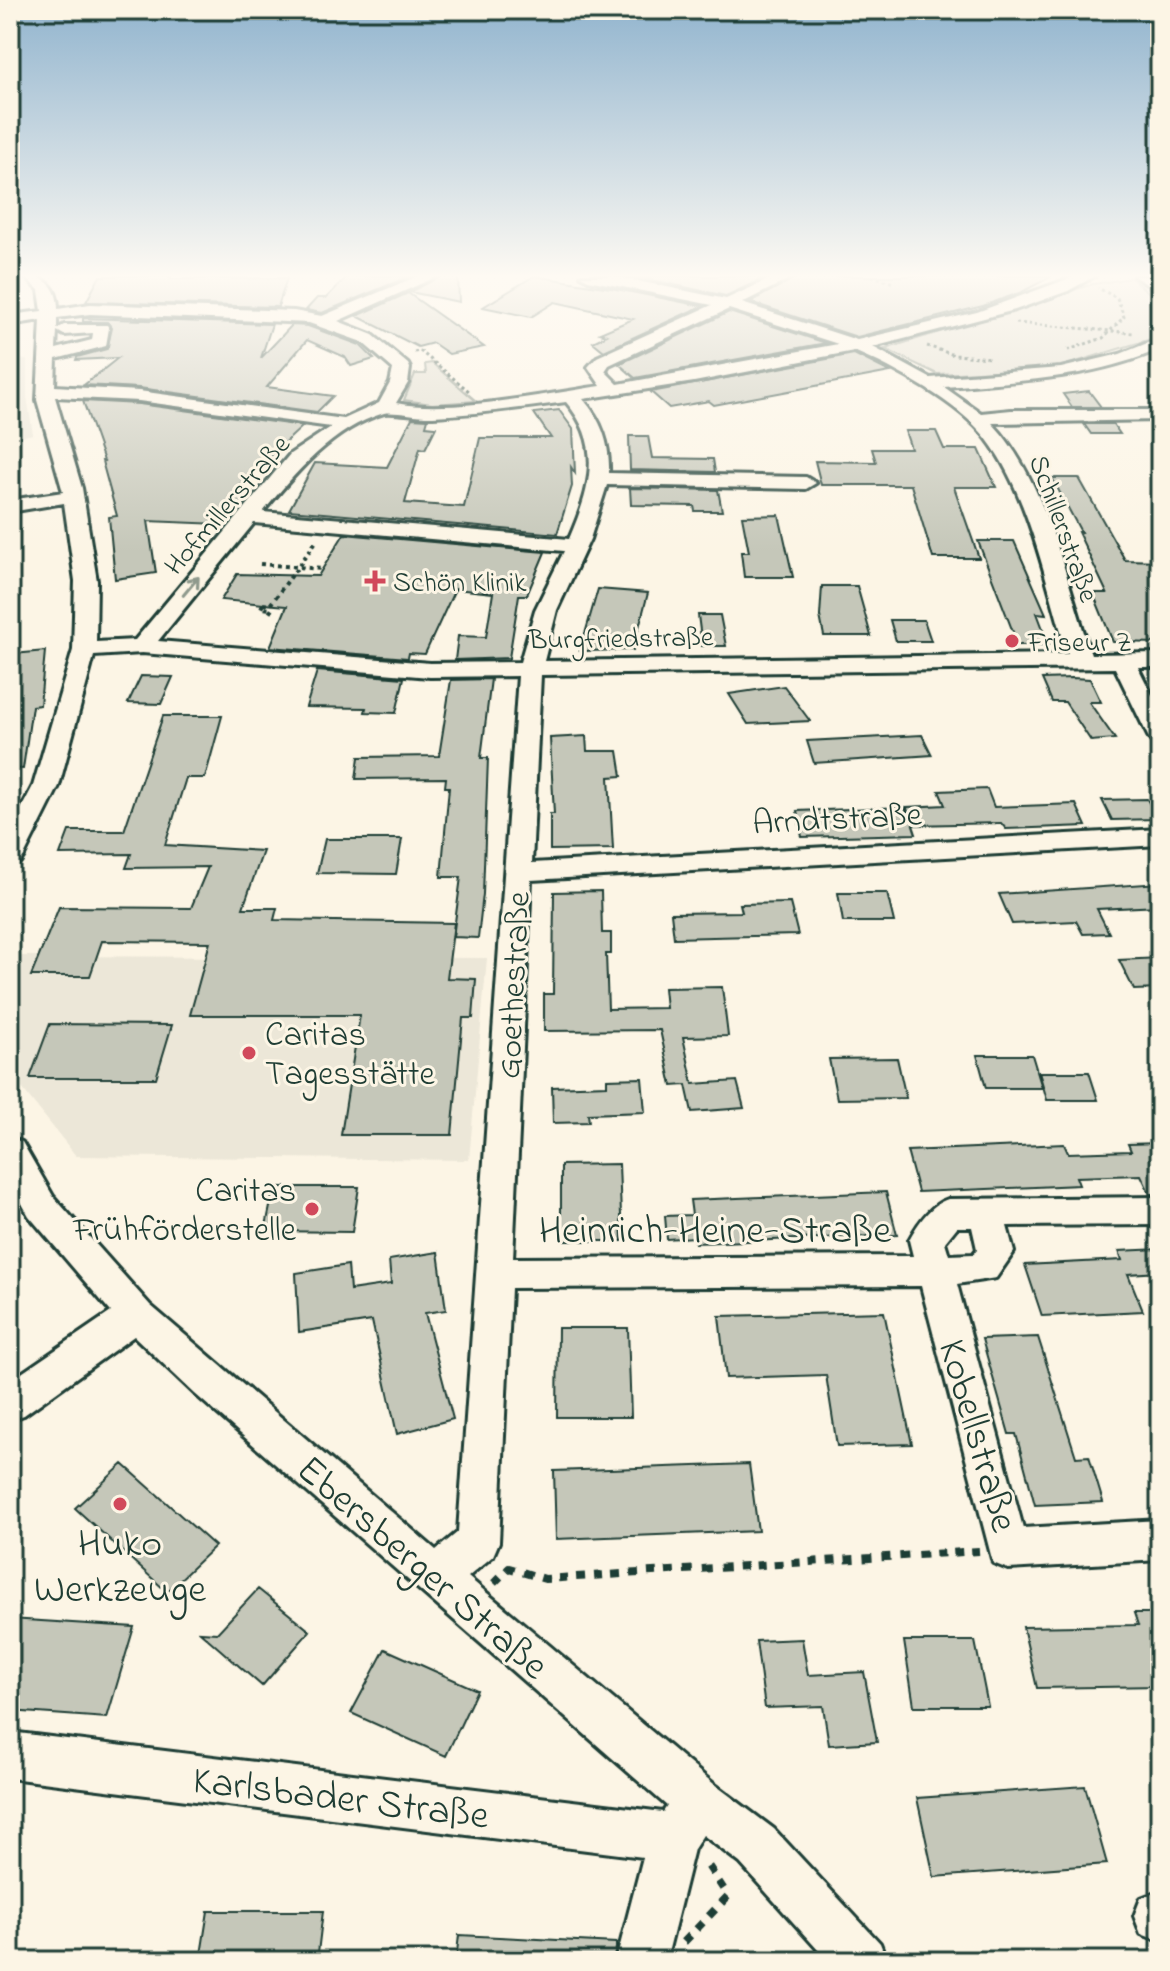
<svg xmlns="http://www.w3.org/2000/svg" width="1170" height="1971" font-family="'Indie Flower',sans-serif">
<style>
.built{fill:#ece7d8}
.green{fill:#dcdacc;stroke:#7e8c80;stroke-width:2}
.building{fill:#c5c7b9;stroke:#1f3d34;stroke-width:2}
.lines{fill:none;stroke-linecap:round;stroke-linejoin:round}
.minor-casing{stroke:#1f3d34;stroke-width:6}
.path-far2{stroke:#1f3d34;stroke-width:3;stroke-dasharray:3 3;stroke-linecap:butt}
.path-far1{stroke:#1f3d34;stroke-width:4;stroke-dasharray:4 4;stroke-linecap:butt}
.path{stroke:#1f3d34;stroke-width:8;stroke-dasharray:9 9;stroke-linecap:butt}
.minor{fill:#fcf5e5;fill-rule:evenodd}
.oneway{stroke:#8e998c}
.poi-dot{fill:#d1495b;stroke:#fcf5e5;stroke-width:3}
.labels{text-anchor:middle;stroke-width:6;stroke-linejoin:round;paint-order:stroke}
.far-street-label{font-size:28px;fill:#1f3d34;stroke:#fcf5e5}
.far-poi-label{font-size:28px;fill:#1f3d34;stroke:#fcf5e5;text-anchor:start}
.street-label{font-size:34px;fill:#1f3d34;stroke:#fcf5e5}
.poi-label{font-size:34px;fill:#1f3d34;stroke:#fcf5e5;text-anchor:start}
.near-street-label{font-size:40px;fill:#1f3d34;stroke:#fcf5e5}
.near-poi-label{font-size:40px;fill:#1f3d34;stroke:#fcf5e5}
</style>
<rect width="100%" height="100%" fill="#fcf5e5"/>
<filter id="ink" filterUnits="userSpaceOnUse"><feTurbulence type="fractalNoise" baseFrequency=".0125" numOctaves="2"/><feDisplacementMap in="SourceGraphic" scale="16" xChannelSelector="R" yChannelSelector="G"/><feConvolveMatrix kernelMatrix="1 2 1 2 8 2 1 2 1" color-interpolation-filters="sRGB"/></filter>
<g filter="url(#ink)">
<path class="built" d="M10 359 27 360V397L33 434 10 439Z
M19 956 487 958 469 1160 76 1156 22 1088 13 976Z"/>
<path class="green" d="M1131 278 1152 295 1151 339 1056 368 937 374 885 349 1093 284Z
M432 363 476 401 432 404 404 400 415 374H426L425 364Z"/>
<path class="building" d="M100 276H170L171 279 287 278 278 307 86 302Z
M348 276H410L322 313 306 310 317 298H326Z
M441 276H458L459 302 410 292Z
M534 276 611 288 702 306 604 351 593 342 607 335 600 333 633 319 555 302 531 317 483 307Z
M633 276H769L726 296Z
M798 276H1052L1022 292 983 306 857 337 750 302Z
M408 293 484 347 449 354 433 343 418 347 357 316Z
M729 312 826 343 635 378 619 364Z
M83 318 272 324 261 358 292 325 308 326 360 345 374 359 351 366 345 357 307 340 267 387 333 396 317 412 139 388 84 385 118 358 76 360 77 357 107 349 112 328 107 322H83Z
M854 354 890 372 714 405 709 401 669 408 651 392Z
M1089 391 1101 407H1072L1063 394Z
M83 401 139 404 303 426 238 486 253 490 220 524 148 521 156 573 115 579 109 517 117 516 102 461H104Z
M559 410 573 429 575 473 571 467 572 486 557 534 289 510 315 463 387 467 412 418 428 419 426 426 436 427 425 449 420 448 405 503 464 507 480 438H551L534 413Z
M1084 424H1113L1120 434H1091Z
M905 431H936L944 449H979L996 487H954L979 558H933L911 485H821L815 461 876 462 872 449H911Z
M629 436H648L652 458 713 459 715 472 630 470Z
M1052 478H1079L1125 560 1160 561V643L1113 642 1093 593H1107L1078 532H1081Z
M630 488 718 490 722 511H695L694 506 631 505Z
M779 515 793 577H744L741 552H749L742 516Z
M344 534 545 552 527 595H519L509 658 455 660 458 636 486 637 493 593 455 589 425 654 409 653 408 658 270 647 287 606 221 600 237 574 318 576Z
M978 541H1014L1046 614 1037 613 1049 645H1018Z
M822 586H857L871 636H824L820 616Z
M598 589 648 593 633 650 580 651Z
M698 615H720L726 646H702Z
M890 620H924L931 641H896Z
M45 651 40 705 32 706 23 769 10 768V683L14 654Z
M317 671 404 678 396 713 365 712 366 708 306 707Z
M141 676 173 677 161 704 128 703Z
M1072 678 1090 679 1101 702H1089L1115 739 1091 741 1065 702H1052L1042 679Z
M491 679 481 758H488L483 894 478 938 453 937 461 877H441L449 787H445L446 778 356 779 359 757 439 756 451 680Z
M784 686 810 721 748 724 729 694Z
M163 716H222L205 778H186L165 845 263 851 243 908H277L274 920 454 923 447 978 476 979 473 1018H463L452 1135H341L360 1015H190L210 942 102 941 90 976H31L59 907 191 908 208 867 126 868 131 854 60 855 69 831H124Z
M922 735 932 755 814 763 807 741Z
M586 736 587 751H618L622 776 609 777 613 849 550 850V814H554L550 738Z
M987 789 994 807 1076 804 1086 826 1006 829 1001 823 913 825 916 834 802 837 797 811 905 807 908 814 907 807 945 805 939 791Z
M1147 799 1158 819 1112 820 1102 800Z
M325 839H402L396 874 317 873Z
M1160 883V906L1097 909 1109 933 1083 934 1076 921 1012 924 999 894Z
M601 891 602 933H611V954H606L608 1009 666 1008 664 988 722 987 728 1036 683 1037 693 1084 737 1081 744 1108 692 1112 686 1085 672 1086 660 1030 544 1031V994H553L554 892Z
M838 893H887L894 922H843Z
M790 903 798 935 674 938 671 913 742 912 740 904Z
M1160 958V989L1134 990 1119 960Z
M50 1024 172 1025 156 1078H30Z
M977 1055H1032L1042 1088H986Z
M897 1058 906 1098 837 1099 829 1059Z
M1039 1072H1089L1098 1100H1047Z
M642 1078 645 1112 588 1114 589 1122 553 1123 552 1087 607 1085V1079Z
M1160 1143V1194H1150L1141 1175 1076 1177 1079 1185 918 1192 907 1151 1064 1144 1068 1153 1131 1151 1128 1144Z
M619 1164 622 1241H561V1165Z
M274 1187H359L352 1232 265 1231Z
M886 1192 897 1235 695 1243 694 1237 667 1239 665 1216 692 1215 690 1200Z
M1160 1249V1272L1128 1274 1143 1311 1042 1316 1025 1265 1122 1260 1119 1251Z
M438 1252 446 1310 425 1313 453 1419 397 1434 372 1321 299 1332 296 1273 348 1265 350 1290 391 1284 389 1260Z
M884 1312 912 1444 837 1446 826 1375 726 1378 719 1316Z
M558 1328H628L631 1417H557Z
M1038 1337 1076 1457 1089 1456 1103 1502 1035 1505 1016 1434H1009L982 1339Z
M123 1464 215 1546 167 1592 75 1508Z
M749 1464 758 1531 556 1539 554 1471Z
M258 1589 310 1631 262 1686 200 1632 217 1633Z
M1134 1613H1160V1686L1037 1688 1023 1627 1138 1625Z
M10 1619 134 1627 107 1718 10 1711Z
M802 1639 808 1675 864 1672 877 1742 829 1745 823 1706 765 1708 756 1641Z
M904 1641H975L988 1706H914Z
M385 1649 477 1690 446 1756 351 1713Z
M1085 1786 1107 1864 934 1877 917 1798Z
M208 1911H323L317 1961H200Z
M459 1935 616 1943V1948L613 1961H456Z"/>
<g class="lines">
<g class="minor-casing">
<path id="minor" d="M24 276C45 276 58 286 58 309L90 304 294 311 322 316 418 276H438L338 321 373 335 408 364 410 368 408 383 396 403C449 414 545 394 601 386L588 367 597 357 712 305 588 280 581 276H613L726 299 776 276H795L742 303 857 340 977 312 1076 276H1095L1068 291 1015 310 873 347 930 378 1061 368 1120 354 1160 338V349C1091 379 1018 381 944 387L981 413 1011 410H1160V420L992 423C1046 479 1066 581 1091 654L1160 653V667H1138L1160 711V743L1151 741 1148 736 1115 668 541 675 532 863 1160 829V845L531 880 513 1258 913 1256 909 1240C918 1223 930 1205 948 1199L1160 1197V1225L1007 1226 1014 1252 996 1278 957 1284 1023 1528 1160 1520V1560L1008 1569 993 1563 921 1286 511 1288 499 1542 493 1556 468 1577 714 1784 774 1829 880 1943 887 1961H828L740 1863 703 1835 694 1849 666 1961H616L643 1857 10 1778V1732L663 1812 667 1806 195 1394 134 1336 24 1415 10 1420V1381L111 1312 29 1216 10 1182V1138L22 1142 53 1196 150 1305 436 1550 458 1532 518 676 430 677 142 653 94 656 59 786 24 856 20 862 10 864V830L33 786 73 650 75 581 64 503 10 512V500L63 492 37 400 41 320 10 325V315L42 311 39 290ZM729 309 838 344 618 384 605 371 609 365ZM90 314 309 323 362 342 393 369 390 383 379 403 344 419 139 391 55 386 56 359 106 346 109 328 107 325H64L57 329V318ZM57 331 64 335 93 333 92 340 56 349ZM854 351C894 368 959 403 986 438 1030 495 1046 586 1068 654L544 661 557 610 590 539 607 485 806 489 816 483 806 477 609 473C610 444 602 421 583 399L694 382ZM55 397 139 401 331 427 290 454 135 640 96 642 97 581 82 488ZM566 402C604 446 590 490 569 539L263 512C295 473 333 428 384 413 394 411 420 417 433 416 477 414 522 408 566 402ZM254 523 564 551 535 610 520 662 430 663 158 641ZM957 1227H972L977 1249 973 1254 949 1255 945 1242Z
M1134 276H1151L1160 281V293Z
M1159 1891H1160V1941L1141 1934 1134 1916 1141 1898Z"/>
</g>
<path class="path-far2" d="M872 276 894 283
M1016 323 1134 333
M927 346 954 355 991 358
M1068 350 1103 338 1124 317 1117 298 1098 288
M414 352 420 351 469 391"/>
<path class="path-far1" d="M260 564 298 567 317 540
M263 604 270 605 298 567 322 569
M263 604 261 608 272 609 268 615"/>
<path class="path" d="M494 1583 509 1568 545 1579 979 1551
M684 1942 728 1896 705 1861"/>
<use href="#minor" class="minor"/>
</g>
<defs><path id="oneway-shaft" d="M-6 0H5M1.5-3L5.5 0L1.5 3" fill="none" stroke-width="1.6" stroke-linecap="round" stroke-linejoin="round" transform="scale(2)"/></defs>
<use class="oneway" href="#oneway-shaft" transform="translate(191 586) rotate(-50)"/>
</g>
<linearGradient id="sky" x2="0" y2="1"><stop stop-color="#91b4ce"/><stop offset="0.5" stop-color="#fefaf3"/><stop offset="1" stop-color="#fefaf3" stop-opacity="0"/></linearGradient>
<rect width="1170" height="552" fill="url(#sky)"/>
<g class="poi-dot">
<path d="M371 569h8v8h8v8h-8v8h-8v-8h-8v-8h8z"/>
<circle cx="1012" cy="641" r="8"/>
<circle cx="249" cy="1053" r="8"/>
<circle cx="312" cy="1209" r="8"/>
<circle cx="120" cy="1504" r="8"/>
</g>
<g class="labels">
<g class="far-street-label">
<text transform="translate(226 504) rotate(-49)" y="10">Hofmillerstraße</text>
<text transform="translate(1065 528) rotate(70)" y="10">Schillerstraße</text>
<text transform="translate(621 637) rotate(-1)" y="10">Burgfriedstraße</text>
</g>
<g class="far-poi-label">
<text x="393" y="591">Schön Klinik</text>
<text x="1028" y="651">Friseur Z</text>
</g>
<g class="street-label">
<text transform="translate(837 817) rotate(-3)" y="12">Arndtstraße</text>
<text transform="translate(512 985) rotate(-87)" y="12">Goethestraße</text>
</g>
<g class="poi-label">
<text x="265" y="1045">Caritas<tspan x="265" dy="39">Tagesstätte</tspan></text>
<text x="296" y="1201" text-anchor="end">Caritas<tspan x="296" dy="39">Frühförderstelle</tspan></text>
</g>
<g class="near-street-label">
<text x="715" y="1242">Heinrich-Heine-Straße</text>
<text transform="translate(980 1435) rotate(74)" y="14">Kobellstraße</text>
<text transform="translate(424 1566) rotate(41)" y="14">Ebersberger Straße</text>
<text transform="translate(341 1796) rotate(7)" y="14">Karlsbader Straße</text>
</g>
<g class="near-poi-label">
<text x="120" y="1555">Huko<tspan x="120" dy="46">Werkzeuge</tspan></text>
</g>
</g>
<rect width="1170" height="1971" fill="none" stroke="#fcf5e5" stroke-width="40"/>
<rect x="20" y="20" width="1130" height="1931" fill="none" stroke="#1f3d34" stroke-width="3" filter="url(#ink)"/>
</svg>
